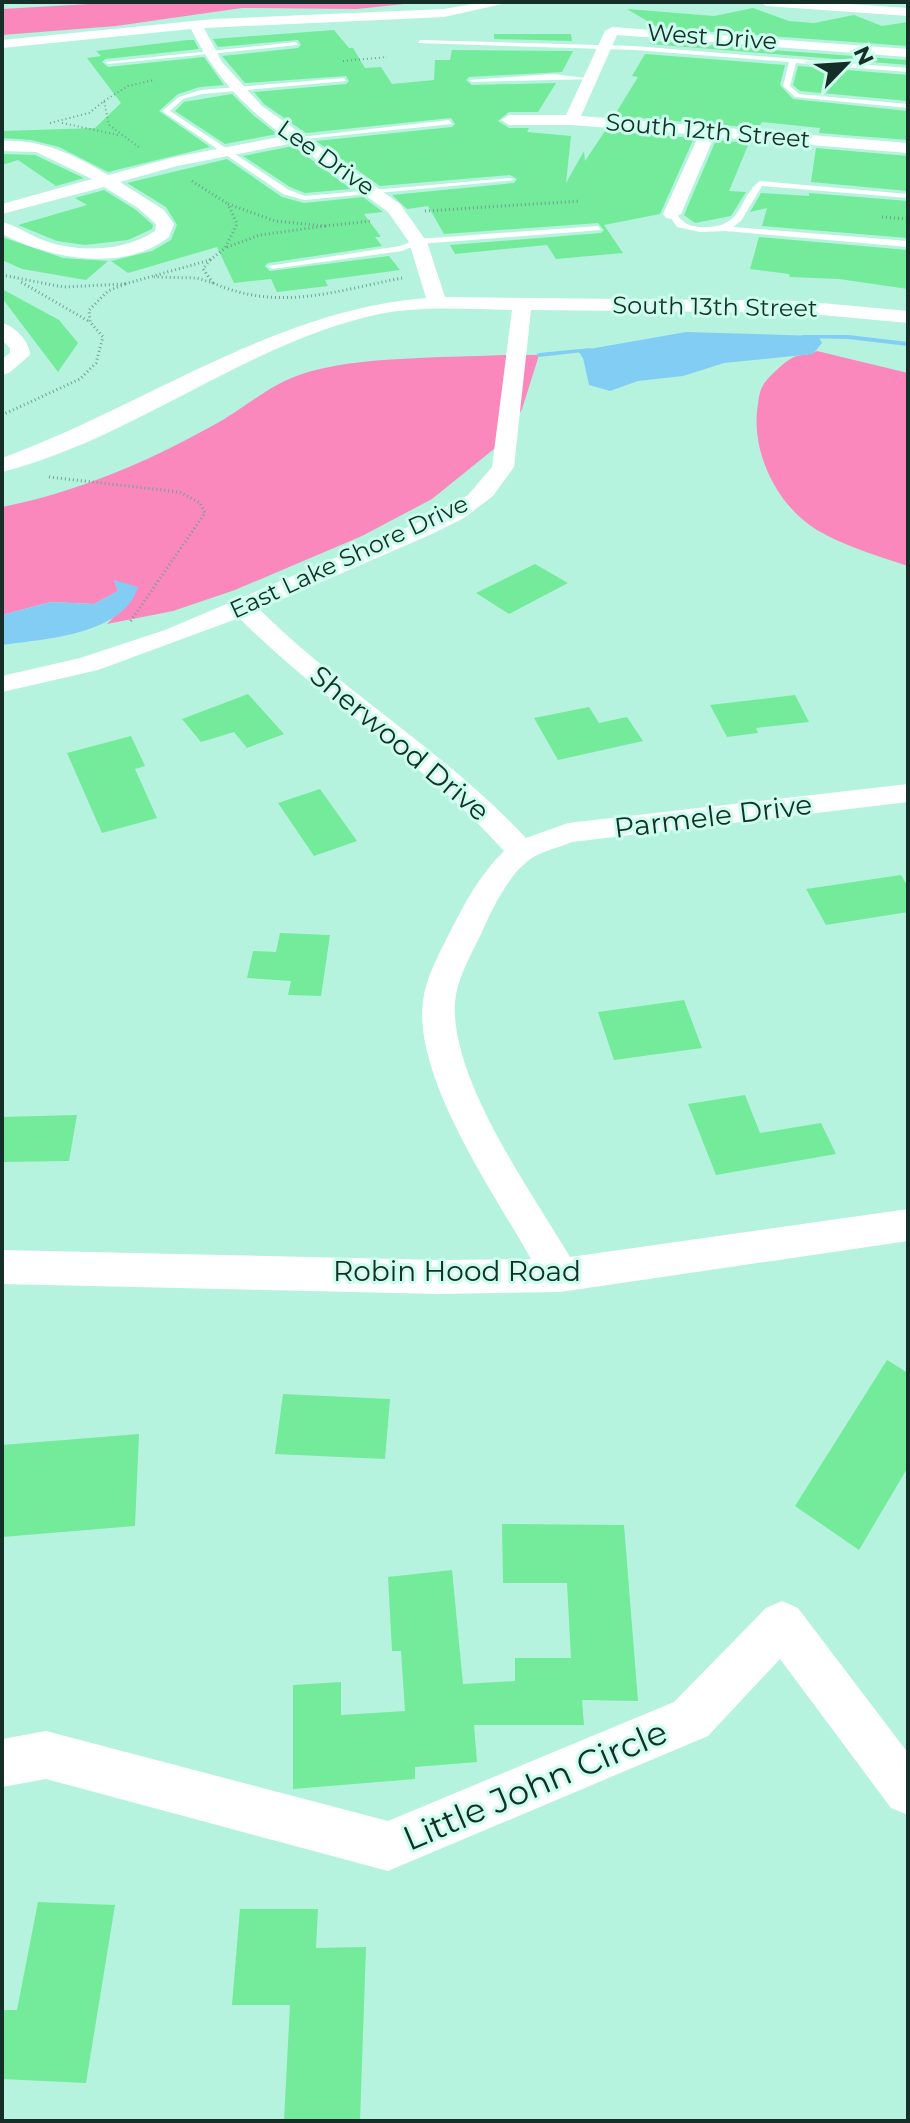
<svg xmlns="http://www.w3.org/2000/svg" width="910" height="2123" font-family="Montserrat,sans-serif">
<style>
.green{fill:#fa88bc}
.water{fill:#82cdf4}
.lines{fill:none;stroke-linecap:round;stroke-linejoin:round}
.stream{fill:#82cdf4;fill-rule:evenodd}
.building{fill:#74ea9b}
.path-far1{stroke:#72a192;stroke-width:2;stroke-dasharray:1 3;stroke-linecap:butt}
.path{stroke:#72a192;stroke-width:3;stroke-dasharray:1 3;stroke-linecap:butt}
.service{fill:#fff;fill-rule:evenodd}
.minor{fill:#fff;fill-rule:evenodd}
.labels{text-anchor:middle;stroke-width:6;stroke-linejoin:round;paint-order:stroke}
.far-street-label{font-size:24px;fill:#152e27;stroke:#ccfeed}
.street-label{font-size:28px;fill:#152e27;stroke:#ccfeed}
.near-street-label{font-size:34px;fill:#152e27;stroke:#ccfeed}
</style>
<rect width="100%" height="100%" fill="#b5f3df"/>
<path class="green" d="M124 2H423L357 9 242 8 116 26 2 35V9Z
M817 351 908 373V566C878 556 844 546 817 530 776 505 750 450 758 404 759 396 760 388 766 381 772 374 785 361 794 357 801 354 809 356 817 351Z
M503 355H539L522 409 511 429 494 449 432 499 362 536 235 590 173 611 107 624 132 599 114 580 118 591 94 604 51 602 2 615V507C77 492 145 463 212 426 242 410 270 384 302 374 356 356 444 358 503 355Z"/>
<path class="water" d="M686 332 818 336 822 343 813 354 724 363 683 376 638 381 610 391 589 385 583 358 578 351Z
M114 580 138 587C124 635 44 639 2 645V615L51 602 94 604 118 591Z"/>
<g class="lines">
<path class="stream" d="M803 335H848L908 342V346L848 339 801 338 800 337Z
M590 348 592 349V351L539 357 536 355 539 353Z"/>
</g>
<path class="building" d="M753 8 789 21 814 23 854 15 882 26 908 22V46L659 28 627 9 714 16Z
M334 30 349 48H353L365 68 381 67 392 84 434 80 435 60H450L452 50 573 51 562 72 469 77 466 80 472 85 556 83 538 112H509L498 121 509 128H529L527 132 571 136 566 183 584 151 585 161 605 131 694 138 660 214 604 225 623 253 556 259 547 245 455 254 450 245 601 233 604 230 598 223 444 234 428 206 407 209 392 195 514 183 517 179 510 175 380 186 316 141 452 127 455 124 451 118 306 133 264 104 254 92 346 84 349 81 346 76 245 83 222 56 298 48 301 45 298 40 218 47 213 39Z
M494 34H571L572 41 494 39Z
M188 40H194L199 49 105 59 102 62 108 67 204 57 224 85 200 87 178 94 159 111 210 147 108 172 59 147 31 140 2 138V131L95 128 121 103 87 58 101 56 96 51Z
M652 41 908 60V65L650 44Z
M645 54 785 65 780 85 793 99 908 111V140L819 133 820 128 762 122 758 128 614 116 638 77 632 76Z
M798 66 908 75V101L800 91 793 85Z
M232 94 253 115 277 134 225 144 175 111 184 102Z
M716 140 749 143 729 191 746 192 731 216 695 223 684 215Z
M293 146 351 189 305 193 290 187 243 156Z
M816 148 908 156V191L811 182Z
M2 154 35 155 84 178 56 186 18 160 2 165Z
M227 159 282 197 304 203 363 197 383 212 364 214 381 237H375L382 246 268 263 265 266 270 271 389 256 400 270 325 280 328 286 277 292 271 279 234 283 217 247 128 273 111 261 152 251 171 240 177 225 166 207 127 183Z
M104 190 136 210 153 225 152 229 128 240 85 245 57 241 18 225 87 205 75 198Z
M761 193 809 196V193L908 201V238L762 226 767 208 750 212Z
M2 237 63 258 108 261 86 280 22 269 2 260Z
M759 237 908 250V289L839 279 790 277 789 274 750 269Z
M2 289 59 320 78 343 58 372 2 298Z
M535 564 568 583 509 614 476 593Z
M248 694 284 734 247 748 234 732 201 742 182 719Z
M795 695 809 722 756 728 758 733 727 737 710 705Z
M589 707 599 723 627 717 643 741 558 760 534 718Z
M131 736 145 766 135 769 157 818 102 833 67 753Z
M320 789 357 841 314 856 278 803Z
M901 875 908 887V912L826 925 806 889Z
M280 933 330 935 321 996 288 995 291 981 247 978 253 951 276 952Z
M684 1000 702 1048 614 1060 598 1012Z
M745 1095 760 1133 821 1123 836 1154 716 1175 688 1104Z
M77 1115 69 1161 2 1162V1117Z
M887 1360 908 1373V1467L859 1550 795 1506Z
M283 1394 390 1399 385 1459 275 1454Z
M139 1434 135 1526 2 1537V1445Z
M502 1524 624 1525 638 1701 582 1700 584 1725H474L477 1762 415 1767V1779L293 1789V1685L341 1682V1715L405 1711 401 1651H392L388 1577 452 1570 463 1684 515 1681V1658H571L567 1583H503Z
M38 1902 115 1905 86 2083 2 2079V2010H17Z
M240 1909H318L316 1948 366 1947 360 2121H284L290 2005H232Z"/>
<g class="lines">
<path class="path-far1" d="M343 61 387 57
M104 101 128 86 154 80
M50 123 89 113 104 101 109 125 140 148
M62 123 118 135"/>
<path class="path" d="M192 181 228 204
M228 204 275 221 325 226 260 235 225 248 237 224Z
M425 211 580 201
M882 217 908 219
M325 226 372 221
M210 260 225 248
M2 275 63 287 125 284 108 291 89 310 90 322 21 282
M213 283C279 312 335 291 402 278
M125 284 210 260 203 269 213 283 197 278 154 277
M2 415 80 379 96 363 103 337 90 322
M49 477 180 492 200 503 205 513 130 622"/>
<path class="service" d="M420 40 634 46 908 68V72L796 63 790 86 799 94 908 104V108L795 97 783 86 789 62 634 50 418 43Z
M296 42 298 45 108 64 105 62Z
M553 74 594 79 472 82 469 80Z
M344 78 346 81 202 94 183 99 170 111 289 190 305 196 510 178 514 180 304 200 283 194 162 111 179 97 201 90Z
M449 120 452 124 296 140 292 138Z
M760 181 908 194V198L762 186 741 221 733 227 908 241V247L725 231 700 232 677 227 668 214 675 212C683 224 692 228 707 227 745 226 737 198 760 181Z
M598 226 601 230 419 244 402 251 272 269 268 266 400 246 418 239Z"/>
<path class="minor" d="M483 2H511L444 17 204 28 222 62 262 106 400 204 427 242 445 297 800 301 908 311V323L800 313 531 310 514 467 493 496 464 518 432 534 259 609C343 692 446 752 526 838L568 823 908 784V802L572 842C560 847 543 851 532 858 509 873 492 909 481 934 471 955 457 978 455 1002 450 1079 531 1191 570 1257L908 1209V1241L560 1292 440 1294 2 1284V1250L440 1260 531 1259C494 1193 413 1077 423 1001 426 977 439 954 450 932 464 904 481 873 504 851 425 763 322 701 239 618L98 670 2 692V676L80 658 165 630 415 524 468 495 492 467 512 310C464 309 413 305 366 317 239 349 129 440 2 472V458C143 407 274 310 426 298L409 242 388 212 294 143 177 166 120 182 164 210 174 224 169 237C123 273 50 259 2 234V222C16 225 29 235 43 240 77 253 124 252 155 231L156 224 138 208 104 187 2 214V204L92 179 36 152 2 151V141C42 139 75 155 108 175L175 157 284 136C242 105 215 76 191 29L2 48V40L214 19 444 9Z
M759 2H822L908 8V16L766 6Z
M612 27 908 49V57L617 35 581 116 908 143V153L714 137 681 214 672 219 666 218 663 214 699 135 572 125H509L501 120 509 115H566L605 31Z
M2 323C15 326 30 342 30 355L9 373 2 375V359L10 353V348L2 340Z
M782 1601 798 1608 908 1753V1815L891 1808 780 1659 708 1736 388 1871 46 1779 2 1787V1739L46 1731 388 1821 674 1702 766 1608Z"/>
</g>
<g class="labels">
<g class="far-street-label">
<text transform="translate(712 37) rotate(4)" y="8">West Drive</text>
<text transform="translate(708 131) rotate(5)" y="8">South 12th Street</text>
<text transform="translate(326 158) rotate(35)" y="8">Lee Drive</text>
<text transform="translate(715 307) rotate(1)" y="8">South 13th Street</text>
<text transform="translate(349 557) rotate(-25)" y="8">East Lake Shore Drive</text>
</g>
<g class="street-label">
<text transform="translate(400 743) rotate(40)" y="10">Sherwood Drive</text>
<text transform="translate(713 816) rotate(-7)" y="10">Parmele Drive</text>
<text x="457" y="1281">Robin Hood Road</text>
</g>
<g class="near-street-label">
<text transform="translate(535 1785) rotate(-23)" y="12">Little John Circle</text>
</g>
</g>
<rect width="910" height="2123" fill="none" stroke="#152e27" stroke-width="8"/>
<g transform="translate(846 64) rotate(65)" stroke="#ccfeed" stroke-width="6" paint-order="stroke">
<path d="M0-6L14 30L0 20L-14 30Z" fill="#152e27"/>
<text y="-12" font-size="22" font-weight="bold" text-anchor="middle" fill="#152e27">N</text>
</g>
</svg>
